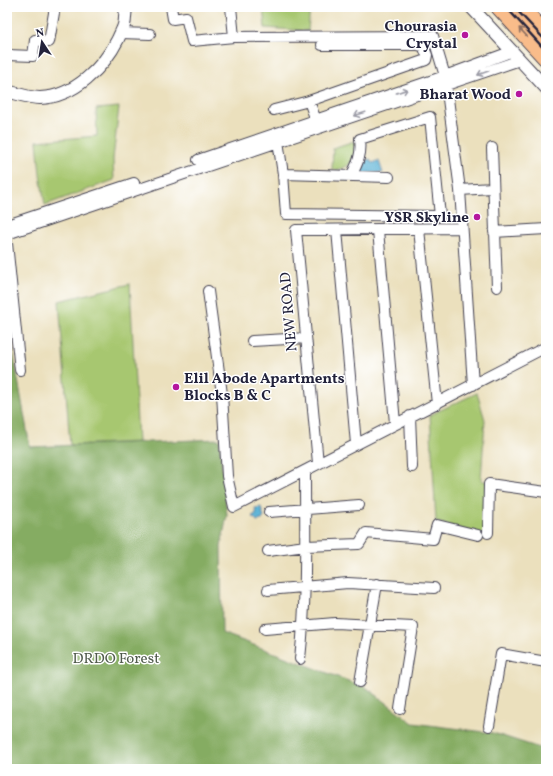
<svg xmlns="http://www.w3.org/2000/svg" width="553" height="776" font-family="Vollkorn,serif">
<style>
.green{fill:#a7c76f;stroke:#647455}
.forest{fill:#85ac62;stroke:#54674e}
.water{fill:#56b0d4;stroke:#3c6988}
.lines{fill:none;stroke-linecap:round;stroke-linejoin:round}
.minor-casing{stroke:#403e4e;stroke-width:12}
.tertiary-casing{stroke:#403e4e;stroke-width:14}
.trunk-casing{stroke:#403e4e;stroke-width:18}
.minor{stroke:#fff;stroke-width:10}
.tertiary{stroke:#fff;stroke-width:12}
.trunk{stroke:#f9bc8a;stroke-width:16}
.rail{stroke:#22223b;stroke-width:2.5}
.oneway{stroke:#8e6f62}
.oneway2{stroke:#9c9ca7}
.poi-dot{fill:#b5179e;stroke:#fff;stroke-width:1.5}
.labels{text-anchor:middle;stroke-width:3;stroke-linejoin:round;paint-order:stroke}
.poi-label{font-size:15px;font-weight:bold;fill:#22223b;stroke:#fff;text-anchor:end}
.street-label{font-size:15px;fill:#22223b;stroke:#fff}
.park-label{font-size:15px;fill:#515c4d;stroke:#fff}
</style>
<rect width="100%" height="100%" fill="#fff"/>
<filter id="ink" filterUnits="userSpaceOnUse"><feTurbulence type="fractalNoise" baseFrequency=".025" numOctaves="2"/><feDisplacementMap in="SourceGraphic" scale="8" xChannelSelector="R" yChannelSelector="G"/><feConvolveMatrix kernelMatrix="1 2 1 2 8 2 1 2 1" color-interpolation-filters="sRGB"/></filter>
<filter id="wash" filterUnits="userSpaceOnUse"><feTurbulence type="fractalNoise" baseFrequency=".012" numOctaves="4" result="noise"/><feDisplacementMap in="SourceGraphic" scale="16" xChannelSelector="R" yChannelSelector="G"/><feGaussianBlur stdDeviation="0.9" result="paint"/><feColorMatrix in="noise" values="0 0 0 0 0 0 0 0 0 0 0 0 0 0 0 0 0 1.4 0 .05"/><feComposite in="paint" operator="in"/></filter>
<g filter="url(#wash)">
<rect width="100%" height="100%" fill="#ebe0bd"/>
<path class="green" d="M263 7H310L308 31 265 28Z
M119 107 113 159 114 180 45 205 40 175 37 141 97 136 96 109Z
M354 141C360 158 349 170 332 170L333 148Z
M130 284 138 442 70 445 59 301Z
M477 393 485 420 481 480 487 482 485 535 436 522 430 415Z"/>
<path class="forest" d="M7 318 30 447 219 439 227 515 221 546 222 633 367 688 413 723 493 733 546 750V769H7Z"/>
<path class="water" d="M370 159 372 163 379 161 383 173H362L358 168 363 161Z
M261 507 264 517 262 520 257 521 252 516 256 514 255 508Z"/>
</g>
<g filter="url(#ink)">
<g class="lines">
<g class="minor-casing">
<path id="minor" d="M171 7 173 19 186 17 192 41 234 37 433 36 445 76 460 190 473 385
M231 7 234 37
M121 33 150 34
M7 55 33 56 35 40 49 42 55 7
M274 110 309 101
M318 126 309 101 426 60 427 55 423 46 418 45H322
M278 141 283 174 389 177
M492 148 497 287
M198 160 445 76 513 51
M283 174 286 214 440 216 430 117 360 139C362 154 358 163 351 176
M460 190 492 188
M7 225 134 183
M419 229 437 404
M337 230 356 444
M378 230 395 423
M494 232 546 229
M7 234 520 60
M7 243 20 370
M208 291 222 394 227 476 234 507 546 347
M252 341 306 338
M410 416 412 467
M318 463 296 230 462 228
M269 512 359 505
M488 533 489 484 546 492
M268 551 306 546 359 544 366 533 433 539 437 525 478 535
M268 590 348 583 434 588
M265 629 335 623 413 627 400 709
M300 659C307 596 305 534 305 471
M360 682 377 584
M489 726 501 654 546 662"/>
</g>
<g class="tertiary-casing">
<path id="tertiary" d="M471 7 546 88
M541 7 546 12
M7 91C18 94 29 98 40 98 74 97 104 67 118 39 120 34 123 29 124 25 126 18 124 13 127 7"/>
</g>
<g class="trunk-casing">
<path id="trunk" d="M499 7 546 58
M521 7 546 35"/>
</g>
<use href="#minor" class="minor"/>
<use href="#tertiary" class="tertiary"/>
<use href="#trunk" class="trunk"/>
<path class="rail" d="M506 7 546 51
M514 7 546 41"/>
</g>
<defs><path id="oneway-shaft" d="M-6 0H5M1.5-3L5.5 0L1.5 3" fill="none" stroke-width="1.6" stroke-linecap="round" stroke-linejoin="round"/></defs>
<use class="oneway" href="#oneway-shaft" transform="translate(523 32) rotate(-133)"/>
<g class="oneway2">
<use href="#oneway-shaft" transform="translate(483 73) rotate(160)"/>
<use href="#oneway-shaft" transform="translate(402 91) rotate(-19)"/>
<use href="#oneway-shaft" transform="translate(360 114) rotate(162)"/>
</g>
</g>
<g class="poi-dot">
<circle cx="465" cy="35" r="4"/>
<circle cx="519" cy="94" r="4"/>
<circle cx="477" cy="217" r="4"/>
<circle cx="176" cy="387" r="4"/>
</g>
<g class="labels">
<g class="poi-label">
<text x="457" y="31">Chourasia<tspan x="457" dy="17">Crystal</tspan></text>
<text x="511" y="99">Bharat Wood</text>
<text x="469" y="222">YSR Skyline</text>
<text x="184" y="383" text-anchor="start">Elil Abode Apartments<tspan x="184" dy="17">Blocks B &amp; C</tspan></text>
</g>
<g class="street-label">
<text transform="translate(288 312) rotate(-95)" y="5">NEW ROAD</text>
</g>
<g class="park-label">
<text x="116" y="663">DRDO Forest</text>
</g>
</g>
<rect width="553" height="776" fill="none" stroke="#fff" stroke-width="24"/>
<g transform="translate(42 42) rotate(348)" stroke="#ffffff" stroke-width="3" paint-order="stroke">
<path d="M0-3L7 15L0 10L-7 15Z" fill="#22223b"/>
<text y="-6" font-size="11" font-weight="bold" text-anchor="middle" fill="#22223b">N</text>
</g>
</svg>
